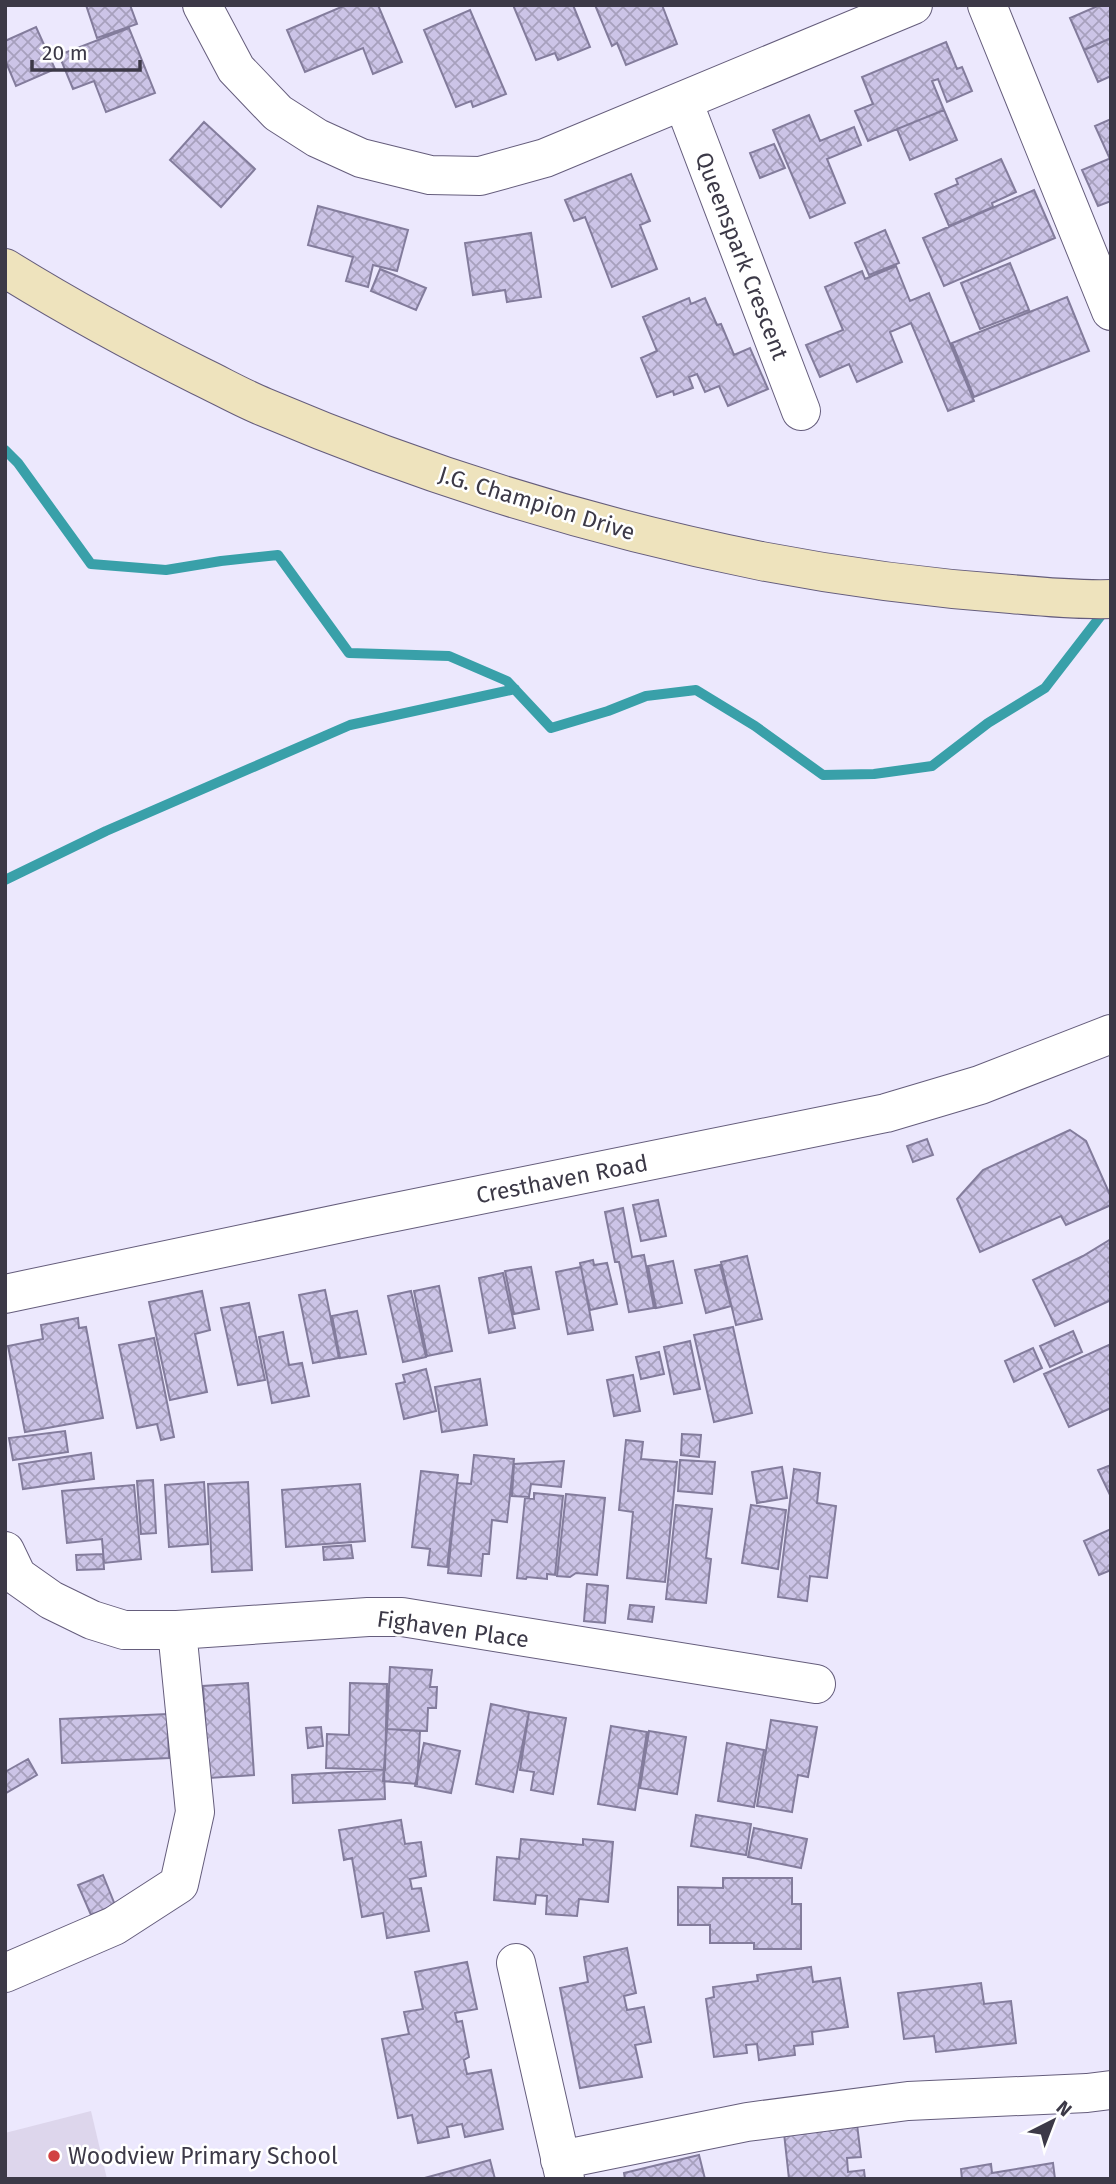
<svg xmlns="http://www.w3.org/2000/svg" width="1116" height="2184" font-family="'Fira Sans',sans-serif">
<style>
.education{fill:#ddd6ec}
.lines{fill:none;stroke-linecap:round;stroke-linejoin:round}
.stream{stroke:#39a0a9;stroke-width:10}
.building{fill:url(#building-cross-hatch);stroke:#837c9c;stroke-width:2}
.minor-casing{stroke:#655d7c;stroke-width:40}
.secondary-casing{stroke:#655d7c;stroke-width:40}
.minor{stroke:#fff;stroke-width:38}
.secondary{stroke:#eee3bd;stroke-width:38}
.poi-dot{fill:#d14242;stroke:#fff;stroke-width:2.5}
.labels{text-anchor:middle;stroke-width:5;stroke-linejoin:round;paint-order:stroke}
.street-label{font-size:23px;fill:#3c3947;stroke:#fff}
.poi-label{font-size:23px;fill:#3c3947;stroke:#fff;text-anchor:start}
</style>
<defs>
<pattern id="building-cross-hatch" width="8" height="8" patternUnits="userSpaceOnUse" patternTransform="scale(1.75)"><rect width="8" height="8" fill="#ccc4e7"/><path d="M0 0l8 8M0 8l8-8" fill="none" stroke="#a7a0bd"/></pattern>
</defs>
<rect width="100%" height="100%" fill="#ece8fd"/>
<path class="education" d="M91 2111 107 2179H5V2133Z"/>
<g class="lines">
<path class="stream" d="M5 450 18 463 91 564 166 570 221 561 278 555 349 653 449 656 507 681 551 728 608 711 646 696 696 690 755 726 823 775 874 774 932 766 988 723 1045 688 1106 609
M5 880 106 831 350 725 515 689"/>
</g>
<path class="building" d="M86 5H130L137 24 97 38Z
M346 5H378L402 62 373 74 363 48 305 72 287 30Z
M513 5H573L590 47 558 60 555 53 536 60Z
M595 5H662L677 44 626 65 617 43 612 46Z
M1100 5H1111V38L1084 50 1070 18Z
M470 10 506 94 473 107 471 101 456 107 424 30Z
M36 27 55 69 16 86 5 60V41Z
M129 28 155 93 106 112 94 81 73 89 59 55Z
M1111 38V76L1098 82 1084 50Z
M946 42 957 69 962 67 972 91 947 102 938 79 932 81 944 110 868 141 855 111 873 104 862 77Z
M944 110 957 140 910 160 897 129Z
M809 115 820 141 854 127 861 145 827 159 845 203 810 218 773 130Z
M1111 119V156L1109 157 1095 126Z
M204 122 255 169 221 207 170 160Z
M774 144 785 168 760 178 750 153Z
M1111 158V201L1098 206 1082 170Z
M1001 159 1016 192 992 203 993 207 949 226 935 194 958 184 956 179Z
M631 174 650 221 640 225 657 269 612 287 585 217 574 221 565 200Z
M1034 190 1055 238 944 286 923 238Z
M318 206 408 230 397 271 373 265 368 287 346 281 353 257 308 245Z
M885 230 899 263 869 275 855 243Z
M531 233 541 297 507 302 505 290 473 295 465 243Z
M1010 263 1029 310 980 329 961 283Z
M896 266 910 301 929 293 974 401 948 411 911 323 890 332 902 362 857 382 849 364 820 377 806 345 843 330 825 287 862 271 865 279Z
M380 269 426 288 416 310 371 291Z
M1067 297 1089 351 974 397 952 343Z
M689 298 691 304 705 298 717 325 721 324 734 355 750 348 768 389 728 406 719 386 705 392 697 374 689 377 693 388 674 395 673 391 657 397 641 358 657 351 643 317Z
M1070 1130 1086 1141 1111 1197V1205L1066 1225 1061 1216 980 1252 957 1199 983 1170Z
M927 1139 933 1155 913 1162 907 1146Z
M658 1200 666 1236 641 1241 633 1205Z
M623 1208 632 1257 644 1255 654 1308 629 1312 619 1262H615L605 1212Z
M1111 1239V1300L1055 1326 1033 1280 1083 1256Z
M747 1256 762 1319 736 1325 721 1262Z
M593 1260 594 1265 607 1263 617 1304 590 1310 580 1263Z
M673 1261 682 1303 656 1308 648 1266Z
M720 1265 731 1306 706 1313 695 1270Z
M531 1267 539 1309 514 1314 505 1271Z
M581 1267 593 1330 568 1334 556 1272Z
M503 1273 515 1328 489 1333 479 1278Z
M439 1286 452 1351 427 1356 414 1291Z
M325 1290 339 1358 313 1363 299 1295Z
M202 1291 210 1330 195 1334 207 1392 170 1400 149 1302Z
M411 1291 426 1357 403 1362 388 1296Z
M249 1303 265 1380 238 1385 221 1308Z
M357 1311 366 1354 340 1358 332 1316Z
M78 1318 79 1328 86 1327 103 1418 25 1432 8 1346 43 1339 41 1325Z
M733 1327 752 1413 714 1422 694 1335Z
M1073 1331 1082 1352 1050 1367 1040 1346Z
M283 1332 289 1365 302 1363 309 1396 272 1403 259 1337Z
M154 1338 174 1437 161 1440 157 1424 137 1428 119 1345Z
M690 1341 700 1389 674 1394 664 1347Z
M1111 1344V1408L1069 1427 1044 1374Z
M1033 1348 1042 1368 1014 1382 1005 1361Z
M659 1352 664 1374 641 1379 636 1357Z
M426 1369 436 1411 404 1419 396 1384 405 1382 403 1375Z
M633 1375 640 1411 614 1416 607 1380Z
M480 1379 487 1425 442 1432 435 1387Z
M65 1431 68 1452 13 1460 9 1438Z
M682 1434 701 1435 699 1457 681 1455Z
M626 1440 643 1442 641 1459 677 1462 665 1582 627 1578 633 1512 619 1510Z
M91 1453 94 1479 23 1489 19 1464Z
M474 1455 514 1459 507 1522 492 1520 489 1554H483L481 1576 448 1573 457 1483 471 1484Z
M680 1460 715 1462 712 1494 678 1491Z
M564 1461 561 1487 531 1484 529 1497 512 1496 514 1464Z
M1111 1465V1497L1098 1470Z
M782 1467 787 1498 757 1503 752 1472Z
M794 1469 820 1473 817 1503 836 1506 827 1578 810 1576 807 1601 778 1597Z
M421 1471 458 1475 447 1567 428 1565 430 1549 412 1547Z
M153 1480 156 1533 141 1534 137 1481Z
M204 1482 208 1544 169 1547 165 1485Z
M248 1482 252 1570 212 1572 208 1484Z
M360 1484 365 1541 286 1547 282 1490Z
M134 1485 141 1559 104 1563 102 1539 67 1543 62 1491Z
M534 1493 563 1496 555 1575 547 1574V1579L527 1577 526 1579 517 1578 525 1498 534 1499Z
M566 1494 605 1498 597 1575 576 1573 570 1577 557 1576Z
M676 1505 712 1509 706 1558 711 1559 706 1603 666 1599Z
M751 1505 786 1510 778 1569 742 1563Z
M1111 1529V1570L1099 1575 1084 1541Z
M351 1545 353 1558 324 1560 323 1547Z
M103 1554 104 1569 77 1570 76 1555Z
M587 1584 608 1586 605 1623 584 1621Z
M630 1605 654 1607 652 1622 628 1619Z
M390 1667 432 1670 430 1687H437L436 1708H428L427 1731 387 1729Z
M248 1683 254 1775 209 1778 203 1686Z
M350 1683 387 1684 385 1770 326 1768 327 1734 349 1735Z
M491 1704 529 1712 513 1792 476 1784Z
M529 1712 566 1718 553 1794 531 1790 534 1772 520 1770Z
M167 1714 169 1758 62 1763 60 1719Z
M771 1720 817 1727 808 1777 798 1775 792 1812 757 1806Z
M611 1726 647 1732 635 1810 598 1804Z
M321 1727 323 1746 308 1748 306 1728Z
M387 1729 420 1731 417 1784 383 1781Z
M649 1731 686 1737 677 1794 640 1788Z
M424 1743 460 1751 451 1793 415 1786Z
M727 1743 764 1750 754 1807 718 1801Z
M28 1759 37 1775 6 1793 5 1772Z
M384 1770 385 1799 293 1803 292 1775Z
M696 1815 751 1824 746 1855 691 1846Z
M401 1820 405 1844 421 1842 426 1876 410 1879 412 1889 421 1888 429 1931 387 1938 383 1913 362 1917 352 1858 344 1860 339 1830Z
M754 1828 807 1839 801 1868 748 1857Z
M521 1839 583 1845V1839L613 1842 608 1902 579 1899 577 1916 546 1914 547 1896 536 1895 535 1904 494 1900 497 1857 519 1859Z
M103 1875 115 1905 91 1915 78 1885Z
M723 1878H792V1904H801V1949H754V1943H710V1925H678V1887L723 1888Z
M627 1948 636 1993 624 1996 627 2010 644 2007 651 2042 635 2045 642 2077 580 2088 560 1988 588 1982 584 1957Z
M467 1962 477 2009 455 2013 457 2022 462 2021 469 2057 464 2060 467 2074 491 2070 503 2129 465 2137 462 2124 447 2127 449 2137 418 2143 412 2115 398 2118 382 2039 409 2034 404 2012 423 2009 415 1972Z
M811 1967 813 1982 840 1978 848 2027 812 2032 813 2044 794 2046 795 2055 759 2060 757 2044 746 2045 747 2053 714 2057 706 1999 714 1997 713 1987 758 1981 757 1975Z
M981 1983 984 2004 1011 2001 1016 2043 936 2052 934 2036 904 2039 898 1993Z
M856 2116 861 2157 847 2158 848 2172 864 2170 865 2179H789L783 2124Z
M699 2155 705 2179H625L624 2173Z
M490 2160 495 2179H421Z
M1053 2163 1055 2179H962L961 2169 991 2164 992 2173Z"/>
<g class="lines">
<g class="minor-casing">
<path id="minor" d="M202 5 236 69 278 113 317 138 361 158 430 175 480 176 545 158 913 5
M987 5 1111 311
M683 101 801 411
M5 1294 361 1219 886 1113 980 1085 1111 1034
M5 1551 17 1576 51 1600 92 1620 124 1630H177L368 1617H402L816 1684
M516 1963 565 2179
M5 1973 114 1926 179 1884 195 1812 177 1630
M560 2160 747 2122 908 2101 1087 2093 1111 2090"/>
</g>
<g class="secondary-casing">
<path id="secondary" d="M5 268C68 307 134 343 200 376 221 386 242 398 264 407 424 475 591 527 761 561 844 577 927 588 1011 594 1044 597 1077 600 1111 599"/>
</g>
<use href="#minor" class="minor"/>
<use href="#secondary" class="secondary"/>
</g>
<circle class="poi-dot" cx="54" cy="2156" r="7"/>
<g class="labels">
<g class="street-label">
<text transform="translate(742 256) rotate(69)" y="8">Queenspark Crescent</text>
<text transform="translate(537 503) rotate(17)" y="8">J.G. Champion Drive</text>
<text transform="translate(562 1179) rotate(-11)" y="8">Cresthaven Road</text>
<text transform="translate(453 1629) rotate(8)" y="8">Fighaven Place</text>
</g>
<g class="poi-label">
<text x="68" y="2164">Woodview Primary School</text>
</g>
</g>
<rect width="1116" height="2184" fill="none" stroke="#3c3947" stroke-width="14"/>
<g transform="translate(1053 2121) rotate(42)" stroke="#ffffff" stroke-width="5" paint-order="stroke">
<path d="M0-5L12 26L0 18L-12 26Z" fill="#3c3947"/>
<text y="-10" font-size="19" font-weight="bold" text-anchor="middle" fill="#3c3947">N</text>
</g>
<path d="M32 60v10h108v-10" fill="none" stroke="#3c3947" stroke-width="3.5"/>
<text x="42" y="60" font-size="21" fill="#3c3947" stroke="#ffffff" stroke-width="5" paint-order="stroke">20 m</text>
</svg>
